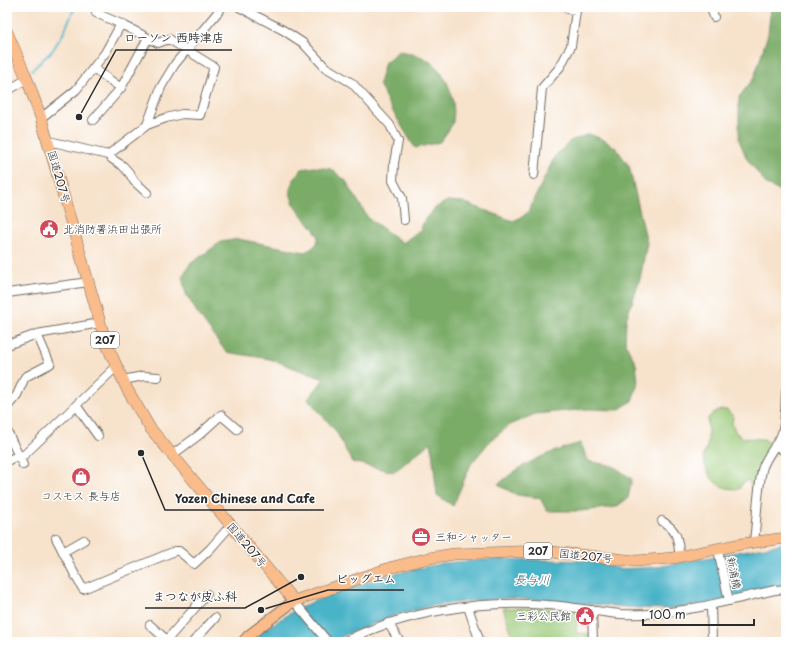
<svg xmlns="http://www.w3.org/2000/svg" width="793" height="649" font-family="'Playpen Sans','Klee One',sans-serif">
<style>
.green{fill:#99c876;stroke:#627a50}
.forest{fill:#7aac67;stroke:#526c49}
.water{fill:#4ab3c8;stroke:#3a6f7a}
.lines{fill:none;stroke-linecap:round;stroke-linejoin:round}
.stream{stroke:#4ab3c8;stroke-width:2}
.minor-casing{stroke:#726b63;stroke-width:10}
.major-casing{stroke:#726b63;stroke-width:12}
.highway-casing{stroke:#726b63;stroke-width:12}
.minor{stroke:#fff;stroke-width:8}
.major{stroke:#fabc8b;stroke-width:10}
.highway{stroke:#fabc8b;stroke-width:11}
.labels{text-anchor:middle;stroke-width:3;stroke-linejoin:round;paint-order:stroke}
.shield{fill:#fff;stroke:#6b6b6b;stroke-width:1}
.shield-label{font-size:10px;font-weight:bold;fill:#2b2b2b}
.street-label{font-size:11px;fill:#2b2b2b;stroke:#fff}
.poi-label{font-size:11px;fill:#2b2b2b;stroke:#fff;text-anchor:start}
.water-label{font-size:12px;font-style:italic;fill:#37616a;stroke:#fff}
.leader{fill:none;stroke:#2b2b2b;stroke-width:1.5}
.callout-dot{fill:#2b2b2b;stroke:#fff;stroke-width:1.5}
.callout-label{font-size:12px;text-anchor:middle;font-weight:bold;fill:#2b2b2b;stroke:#fff;stroke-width:3;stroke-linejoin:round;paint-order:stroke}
</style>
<rect width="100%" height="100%" fill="#fff"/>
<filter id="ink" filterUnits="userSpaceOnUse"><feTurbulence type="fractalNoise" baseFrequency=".025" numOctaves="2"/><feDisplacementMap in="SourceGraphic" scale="8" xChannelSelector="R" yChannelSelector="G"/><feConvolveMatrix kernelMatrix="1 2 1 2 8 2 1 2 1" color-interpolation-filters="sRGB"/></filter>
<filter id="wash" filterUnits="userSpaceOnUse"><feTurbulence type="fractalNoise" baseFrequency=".012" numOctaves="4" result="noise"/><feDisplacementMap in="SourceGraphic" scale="16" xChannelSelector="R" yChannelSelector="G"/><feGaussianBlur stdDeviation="0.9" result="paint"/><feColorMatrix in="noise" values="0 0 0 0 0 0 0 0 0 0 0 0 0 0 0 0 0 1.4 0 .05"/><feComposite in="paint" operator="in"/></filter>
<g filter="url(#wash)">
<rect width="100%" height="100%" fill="#f7e2cb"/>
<path class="green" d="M721 410H727L733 416 732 423 736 433 744 438 764 439 772 445 756 496 748 480 742 484 739 489C716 490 707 477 703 456 711 443 707 432 708 418L713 413Z
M503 608H543L577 611 576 633 590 634V642H515Z"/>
<path class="forest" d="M771 7H786V195L784 193 767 185 747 159 739 140V97L754 78 768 34Z
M399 51C405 52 412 53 417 55 443 64 457 94 453 121 452 127 444 136 440 142L415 148 389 105 379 84 385 62Z
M589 134 604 140 616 148 629 166 647 243 640 279 626 320 625 342 636 364 638 383 632 401 618 410 587 409 535 414 510 425 490 441 471 464 453 506 437 495 431 442 394 472 352 462 336 431 308 399 324 379 270 359 226 352 198 314 186 294 182 277 190 264 221 242 238 239 305 252C334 239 307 225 298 210 295 207 294 203 292 199 292 197 290 195 290 193 289 184 297 175 302 169L314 167 331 169 346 181 368 218 403 243 421 229 425 219 434 209 447 201 463 202 513 221 522 217 528 212 555 156 570 141Z
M581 443 588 461 613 466 632 479 628 498 616 507 580 511H547L540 498 517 495 498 485C521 463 551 451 581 443Z"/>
<path class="water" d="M786 543V586L707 604 667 609 640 608 511 598 470 601 431 606 391 617 352 632 331 642H253L263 631 290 613 312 602 385 576 443 563 496 559 590 561 620 569 657 567Z"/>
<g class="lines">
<path class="stream" d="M32 70 52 51 63 34 75 7"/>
</g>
</g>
<g filter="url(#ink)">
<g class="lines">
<g class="minor-casing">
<path id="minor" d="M239 7 283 30 303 43 325 67 352 83 390 125 398 141 394 163 393 181 402 198 404 220
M711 7 714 17
M121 24 158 43 169 39 214 67 200 115 182 114 166 118 147 125
M93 68 121 88 148 38
M7 91 27 79
M41 118 76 90 105 53 121 24 96 13 99 7
M93 120 121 88
M49 141 108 155 147 125 161 87 175 64 222 7
M108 155 112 159 123 166 130 174 134 181 147 193
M534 175 542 88 560 67 571 46 576 11 568 9V7
M7 293 89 282
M7 345 37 334 100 323
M123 380 143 376 158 377
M76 405 98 436
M7 407 17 395 25 377 50 364 37 334
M7 431 23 465
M775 445 786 452
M172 455 199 435 221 415 237 429
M7 461 19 455H24L116 367
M662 521C679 532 677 538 680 557
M56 538 75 575 83 589 175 551H179L194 564 210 549 231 525
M754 542C757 518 757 494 762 470 765 458 774 449 780 438 786 427 785 405 786 392
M718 550 729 601
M63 552 84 540
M294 601 328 642
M711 605 712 642
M468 607 480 642
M592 610 593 642
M388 623 400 642
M150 625 169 642
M165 642 207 594
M193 642 215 618
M344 642C404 611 481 600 548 605 572 606 596 612 620 614 671 617 726 601 775 590L786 589"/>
</g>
<g class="major-casing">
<path id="major" d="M243 642 248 636 294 601"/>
</g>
<g class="highway-casing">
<path id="highway" d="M7 32 27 79 41 118 106 343 127 389 150 428 294 601 393 567 429 558 454 554 543 551 636 561 673 558 741 544 786 538"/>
</g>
<use href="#minor" class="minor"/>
<use href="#major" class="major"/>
<use href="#highway" class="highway"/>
</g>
</g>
<defs>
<g id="civic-disc" transform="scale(1)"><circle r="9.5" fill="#d1495b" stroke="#fff"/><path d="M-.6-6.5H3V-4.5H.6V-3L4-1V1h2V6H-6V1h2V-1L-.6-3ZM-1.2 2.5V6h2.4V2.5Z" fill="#fff"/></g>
<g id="shop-disc" transform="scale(1)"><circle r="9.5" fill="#d1495b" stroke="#fff"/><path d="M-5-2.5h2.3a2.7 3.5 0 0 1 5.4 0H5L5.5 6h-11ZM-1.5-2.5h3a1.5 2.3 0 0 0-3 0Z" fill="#fff"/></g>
<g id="office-disc" transform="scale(1)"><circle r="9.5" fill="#d1495b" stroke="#fff"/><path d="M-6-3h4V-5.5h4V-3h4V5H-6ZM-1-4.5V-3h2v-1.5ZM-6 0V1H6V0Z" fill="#fff"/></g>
</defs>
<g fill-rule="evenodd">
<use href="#civic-disc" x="49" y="229"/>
<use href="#shop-disc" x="81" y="477"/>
<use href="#office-disc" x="421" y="537"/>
<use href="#civic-disc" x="585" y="616"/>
</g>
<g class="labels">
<g class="shield">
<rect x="91" y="332" width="28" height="16" rx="3"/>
<rect x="524" y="543" width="28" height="16" rx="3"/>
</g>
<g class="shield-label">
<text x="105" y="344">207</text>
<text x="538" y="555">207</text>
</g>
<g class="street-label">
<text transform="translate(59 177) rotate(74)" y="4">国道207号</text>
<text transform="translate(247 545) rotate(50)" y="4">国道207号</text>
<text transform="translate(586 556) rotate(6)" y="4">国道207号</text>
<text transform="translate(734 573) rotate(78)" y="4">新浦橋</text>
</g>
<g class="poi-label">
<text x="63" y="233">北消防署浜田出張所</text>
<text x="81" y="500" text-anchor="middle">コスモス 長与店</text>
<text x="435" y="541">三和シャッター</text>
<text x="571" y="620" text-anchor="end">三彩公民館</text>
</g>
<g class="water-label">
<text transform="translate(532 580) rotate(1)" y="4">長与川</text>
</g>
</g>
<path class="leader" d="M79 117L116 50H232M141 453L165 510H324M261 610L328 590H404M301 577L245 608H145"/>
<g class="callout-dot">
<circle cx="79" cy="117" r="4"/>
<circle cx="141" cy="453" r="4"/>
<circle cx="261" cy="610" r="4"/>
<circle cx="301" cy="577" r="4"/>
</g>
<g class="callout-label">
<text x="174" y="42">ローソン 西時津店</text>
<text x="245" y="503">Yozen Chinese and Cafe</text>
<text x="366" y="583">ビッグエム</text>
<text x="195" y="601">まつなが皮ふ科</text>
</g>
<rect width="793" height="649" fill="none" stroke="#fff" stroke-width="24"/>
<path d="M643 619v6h111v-6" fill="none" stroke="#2b2b2b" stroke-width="2"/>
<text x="649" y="619" font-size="12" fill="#2b2b2b" stroke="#ffffff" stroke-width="3" paint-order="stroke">100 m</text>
</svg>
